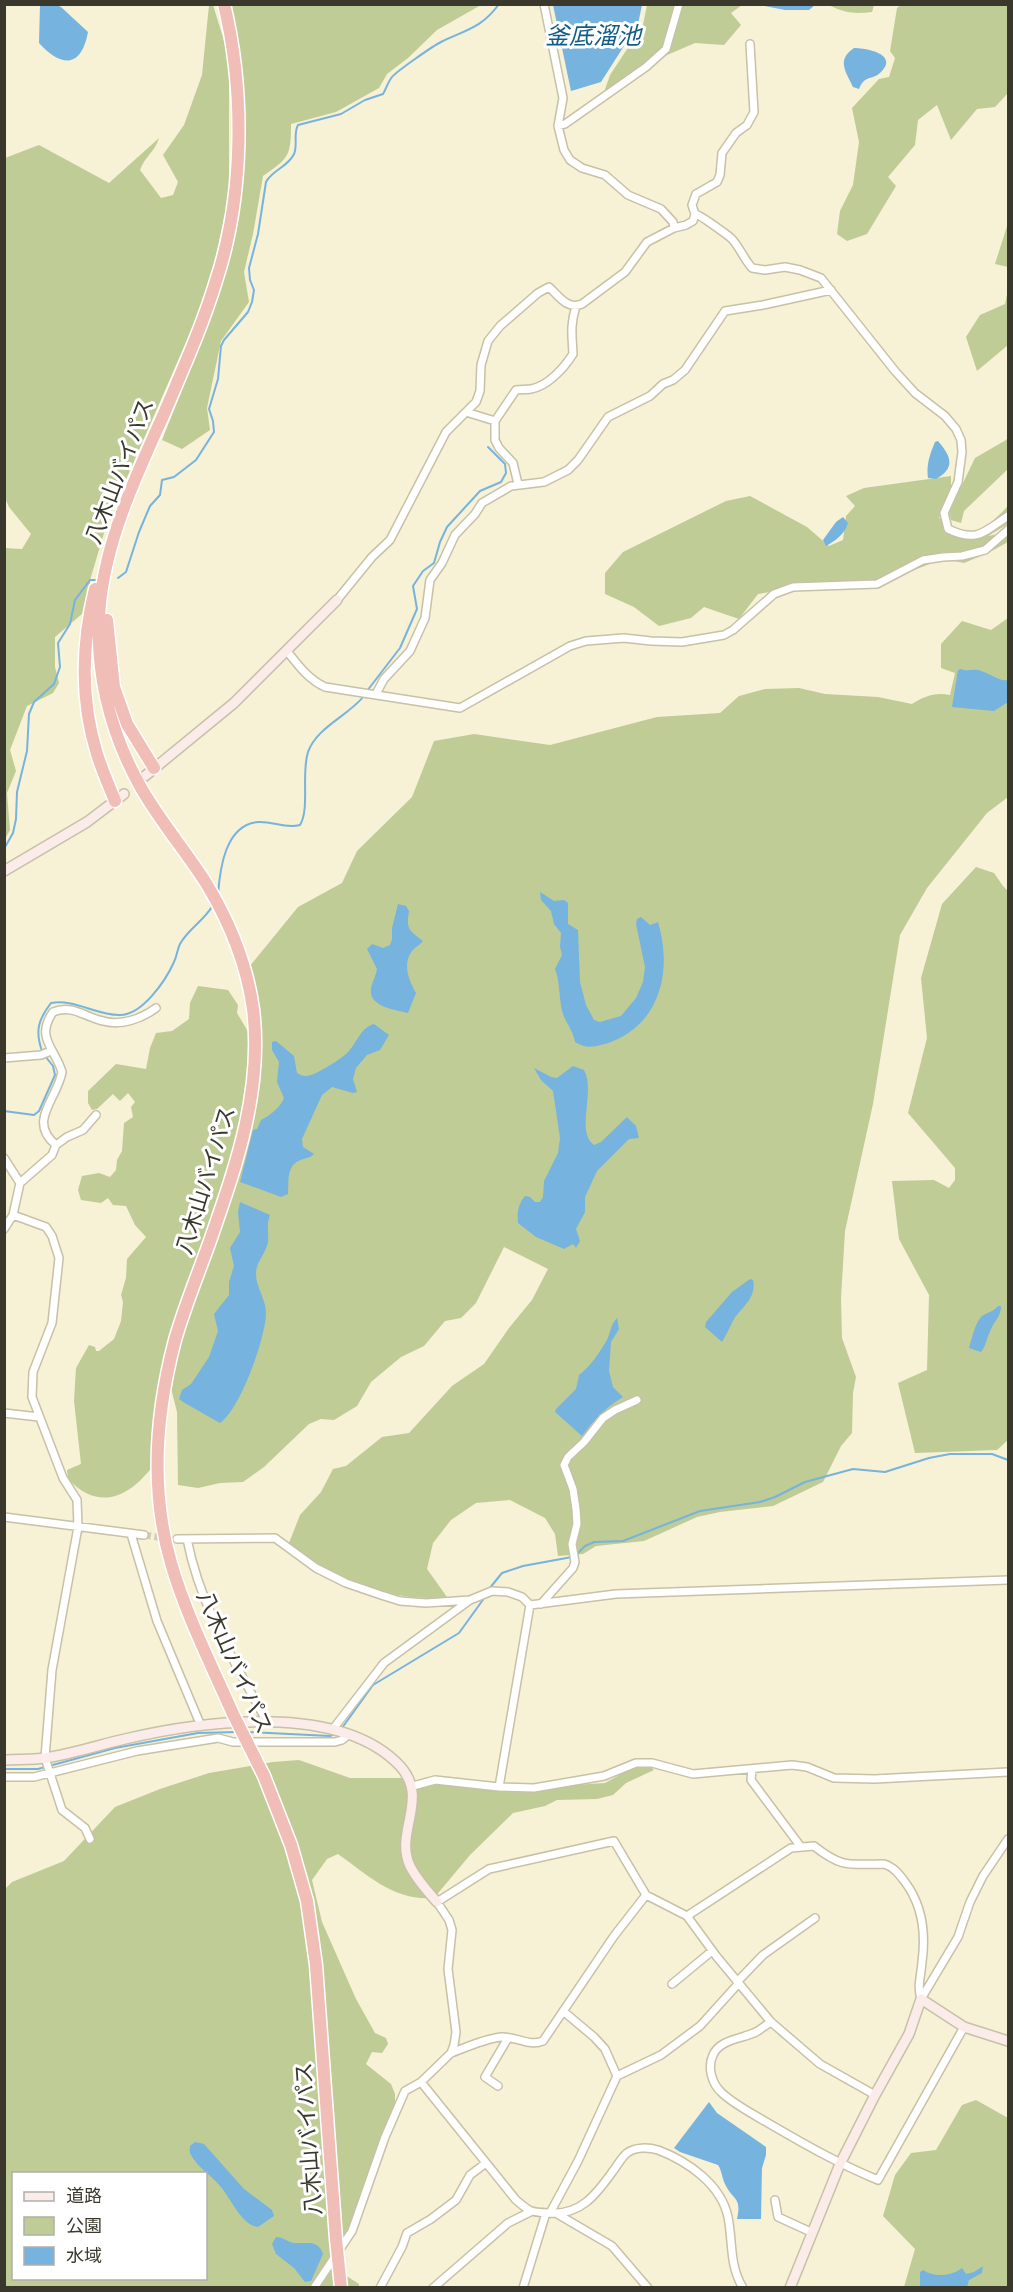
<svg xmlns="http://www.w3.org/2000/svg" width="1013" height="2292" font-family="Cabin,'Noto Sans JP',sans-serif">
<style>
.green{fill:#bfcc96;fill-rule:evenodd}
.water{fill:#76b3de}
.lines{fill:none;stroke-linecap:round;stroke-linejoin:round}
.stream{stroke:#76b3de;stroke-width:2}
.street-tunnel{stroke:#d1ccb4;stroke-width:7;stroke-dasharray:7 3.5;stroke-linecap:butt}
.street-casing{stroke:#c7c1a7;stroke-width:10}
.secondary-casing{stroke:#c7c1a7;stroke-width:12}
.highway-casing{stroke:#fff;stroke-width:15}
.street{stroke:#fff;stroke-width:7}
.secondary{stroke:#fbebe9;stroke-width:9}
.highway{stroke:#f1bdb7;stroke-width:12}
.highway-bridge-casing{stroke:#fff;stroke-width:15;stroke-linecap:butt}
.highway-bridge{stroke:#f1bdb7;stroke-width:12}
.labels{text-anchor:middle;stroke-width:6;stroke-linejoin:round;paint-order:stroke}
.street-label{font-size:22px;fill:#3a382d;stroke:#fff}
.water-label{font-size:24px;font-style:italic;fill:#135c85;stroke:#fff}
</style>
<rect width="100%" height="100%" fill="#f7f1d6"/>
<path class="green" d="M209 5H213L229 57V195L215 260 198 315 107 523 90 580V594L82 614 55 637V667L59 683 53 693 27 706 10 750 16 771 7 793 10 830 5 839V548L22 549 31 534 9 507 5 498V158L39 145 109 183 159 138C155 152 145 156 140 170L161 198 173 195 178 182 163 155 184 125 202 75Z
M232 5H481L437 30 408 58 387 74 379 88 336 112 291 124C291 156 289 158 263 176L253 234 244 272 249 302 221 341 207 408 210 430 182 449 162 440 190 370 229 261 243 177 240 66Z
M647 5H742L731 13 741 25 724 45 695 43 658 59 626 86 602 98 610 75 643 25Z
M829 5 874 4V5L872 12C855 14 844 13 829 5Z
M901 5H1008V93L995 107 977 109 951 140 937 105 918 120 915 145 888 177 896 186 867 234 847 241 837 234 840 211 853 185 859 142 852 108 879 79 889 77 895 58 890 51 897 8Z
M1008 223V267L995 264Z
M1008 290V345L977 371 966 337 980 315 1005 304Z
M1008 437V469L964 511 961 523 951 520 949 512 975 458 1006 440Z
M951 476V494L939 518C972 544 983 531 1008 506V524L988 536 1008 532V542L988 553 964 563 943 559 898 576 875 588 842 586 802 587 758 594 739 619 704 607 691 618 659 626 634 607 605 594V573L623 552 726 501 750 496 807 527 829 546 843 540 846 516 855 506 846 496 864 488Z
M1008 618V797L987 813 927 888 900 935 873 1104 845 1231 841 1298 842 1338 856 1377 853 1393 852 1433 841 1446 823 1482 773 1506 720 1512 697 1517 644 1541 596 1546 583 1554 558 1556 555 1534 545 1518 510 1500 476 1503 451 1520 433 1543 427 1569 447 1597C390 1603 331 1579 289 1543L300 1515 321 1492 333 1469 346 1466 382 1437 409 1433 452 1386 484 1364 509 1328 532 1300 548 1269 504 1247 476 1303 461 1318 445 1321 424 1346 401 1357 371 1382 357 1406 334 1420 321 1419 309 1424 264 1467 243 1482 220 1483 198 1488 178 1485 177 1412 170 1384 184 1327 241 1165 253 1120 260 1082 258 1003 249 967 298 907 342 883 357 851 412 797 434 741 474 734 550 745 657 717 720 713 739 696 765 689 799 688 825 694 878 697 912 704C925 696 935 692 950 695L955 673 941 668V644L962 621 991 630Z
M976 867 994 873 1003 886 1008 891V1440L997 1450 915 1453 898 1383 927 1370 929 1295 899 1239 892 1181 934 1180 949 1188 955 1180V1168L908 1113 927 1038 921 978 942 904Z
M198 986 228 990 238 1005 237 1013 250 1035 251 1054 242 1128 226 1172 224 1186 188 1286 153 1466C129 1497 100 1512 68 1479L67 1470 81 1464 74 1401 76 1368 89 1345 95 1347 96 1351H99L114 1339 121 1321 123 1302 121 1295 126 1278 127 1259 146 1237 135 1225 126 1206 113 1205 108 1198 101 1203 81 1200 78 1190 82 1176 99 1173 110 1177 116 1170 117 1160 122 1151 124 1123 133 1117 131 1107 135 1102 128 1093 120 1101 113 1094 97 1109 92 1110 88 1103V1091L116 1064 146 1069 150 1048 156 1033 172 1031 189 1019 190 1003Z
M299 1760 350 1778H404L411 1782 498 1790 605 1783 636 1766 649 1765 654 1770 626 1783 613 1795 597 1799 557 1800 545 1806 513 1813 470 1855 434 1898C394 1901 369 1876 338 1854L327 1859 312 1880 322 1922 356 1999 375 2033 386 2038 388 2044 382 2053 372 2052 366 2064 391 2084 395 2094V2103L380 2140 349 2226 344 2238 333 2247 331 2266 359 2284V2287L5 2288 4 1890 12 1882 64 1861 115 1807 160 1789 209 1773 273 1762ZM14 2174H206V2278H14Z
M976 2100 1008 2118V2287H904L915 2249 883 2216 895 2175 911 2153 936 2150 962 2105Z"/>
<path class="water" d="M40 5H56L61 7 88 32C81 69 61 67 39 43Z
M553 5H642L638 24 601 82 571 91Z
M760 5H815L809 10H785Z
M854 48C866 48 899 54 881 72 872 81 865 74 859 89L853 87C846 72 836 60 854 48Z
M938 441C951 456 956 468 936 479L928 478C926 465 930 454 935 442Z
M843 517 848 523C845 534 835 541 826 546L823 540 836 522Z
M961 669C968 672 973 668 981 671 990 673 999 682 1008 680V702L994 711 952 707 958 670Z
M540 892 554 901 564 900 568 903V924L578 930 580 982 586 1005 594 1020 600 1022 621 1016 636 998 643 982 645 967 636 924 637 919 641 917 650 925 658 922C673 972 660 1027 605 1044 593 1047 587 1049 575 1042 573 1030 565 1022 562 1011 559 997 560 982 555 969L562 955 560 947 561 933 554 924 551 911 541 900Z
M398 904 406 906 409 911C406 930 409 930 423 941 420 945 415 947 412 951 402 964 409 981 416 993L408 1013C395 1010 368 1007 371 988 372 982 376 976 377 969L367 949 372 944 383 948 390 945 392 939V928Z
M374 1024 389 1035 380 1050 367 1055 356 1068 353 1079 357 1092 353 1093 332 1087 322 1095 302 1139 303 1147 314 1154C309 1159 307 1157 301 1160 286 1165 289 1181 288 1194L281 1197 240 1182 253 1130 257 1129 261 1120C269 1116 281 1107 284 1098L277 1082 279 1062 272 1050V1042L276 1041 294 1056 297 1073C302 1076 305 1077 311 1075 318 1073 343 1058 348 1052 357 1043 360 1028 374 1024Z
M573 1066 584 1070C596 1092 575 1131 594 1145L601 1142 627 1117 636 1126 639 1138 629 1139 597 1171 585 1197V1212L576 1229 580 1241 576 1248 573 1244 564 1249 536 1237 518 1223C517 1213 518 1204 525 1196L530 1197 535 1202H540L543 1197 544 1181 558 1153 560 1138 553 1091 541 1080 534 1068 551 1077 557 1078Z
M240 1202 270 1215C266 1225 269 1232 268 1242 266 1253 257 1261 256 1272 255 1286 266 1299 266 1313 266 1337 240 1410 220 1423L183 1402 179 1399 182 1390 191 1384 209 1357 218 1331 214 1314 229 1295V1282L234 1266 230 1248 240 1232 238 1212Z
M750 1279 753 1280C757 1297 743 1306 734 1319 730 1326 727 1334 722 1342L705 1327 706 1322 732 1292Z
M998 1306H1001C1001 1316 995 1320 991 1329 986 1339 987 1344 981 1352L969 1348C972 1338 975 1323 982 1316 988 1312 993 1312 998 1306Z
M617 1318 619 1329 611 1342 609 1371 613 1387 623 1397C606 1407 594 1420 582 1436L555 1412 556 1409 576 1389 579 1375C591 1366 599 1353 607 1340 611 1331 610 1326 617 1318Z
M709 2102 717 2113 766 2147V2155L762 2168 761 2219H737C742 2196 733 2201 725 2184 722 2178 722 2171 718 2165L680 2152 674 2148Z
M195 2142 204 2144 244 2189 272 2210 274 2216 258 2227C241 2225 231 2198 220 2186 211 2175 198 2168 191 2155 189 2152 190 2150 190 2146Z
M276 2237C283 2237 288 2242 294 2243 307 2244 318 2239 323 2254L311 2281 305 2282 294 2268 276 2254 272 2244Z
M983 2266 982 2273 969 2280 967 2287H920V2272L923 2270C934 2278 952 2276 962 2268L966 2274 974 2272Z"/>
<g class="lines">
<path class="stream" d="M118 578 126 572 139 532 150 506 160 495 162 480 174 477 196 460 214 432 213 421 209 409 218 379 221 346 224 340 248 312 252 302 254 290 250 280 249 268 258 234 266 182C272 170 288 167 294 154 298 145 293 134 298 125L341 114 365 100 383 94C386 89 388 82 392 77 397 71 433 46 441 42 465 30 482 28 499 4
M367 691 400 648 417 609 413 586 423 571 434 563 440 542 447 527 480 491 501 482 506 473 505 464 488 447
M4 849 13 833 16 819 17 792 27 751 29 714 34 702 54 684 60 667 58 643 70 624 75 600 90 580H95
M218 894C220 869 225 825 258 822 273 821 285 829 300 825 310 809 301 773 308 752 317 727 348 716 364 696
M42 1051C35 1031 38 1020 51 1003 75 999 96 1015 119 1015 142 1016 166 980 174 962 177 956 177 950 180 944 188 929 205 920 213 905
M4 1111 34 1115 39 1111 55 1075 53 1066 45 1056
M577 1554 585 1546 594 1542 623 1541 700 1511 760 1502 775 1497 805 1482 853 1469 885 1472 929 1458 950 1454H992L1008 1460
M489 1589 502 1573 523 1566 572 1557
M342 1728 373 1685 459 1633 485 1597
M248 1732 330 1736 335 1734
M4 1769H38L115 1748 198 1733 237 1732"/>
<path class="street-tunnel" d="M144 1535 165 1538"/>
<g class="street-casing">
<path id="street" d="M544 4 563 98 558 126 564 150 570 160 582 168 605 175 628 195 661 209 673 222 674 228
M558 126 565 124 646 67 666 49 679 4
M695 214 692 205 696 194 717 182 720 175 722 153 736 133 747 125 754 112 750 44
M466 412 495 421 516 390C521 389 525 390 531 389 548 386 564 368 573 354 572 335 570 325 576 306
M495 421V440L499 448 513 463 518 484
M337 600 372 557 390 540 446 432 476 402 480 391 481 365 488 341 500 326 538 293 549 287C559 296 567 310 582 304L625 272 647 242 674 228 686 225 693 221 695 214C699 214 729 236 732 239 740 248 744 259 752 268L765 270 785 267 800 270 821 278 895 371 915 393 945 416 956 429 961 440 962 452 958 482 944 513 948 529C977 543 984 532 1008 516
M287 651C298 665 308 679 325 687L460 708 570 646 586 641 624 638 651 641 682 642 724 635 733 630 774 594 793 587 877 584 923 560 943 557 962 556 985 550 1008 530
M376 694 384 679 410 651 425 618 430 580 442 563 455 535 475 514 482 503 511 486 544 482 568 470 578 460 608 417 650 396 663 384 673 380 685 370 725 311 763 305 831 290
M4 1058 41 1055 51 1051
M56 1145 67 1137 83 1130 96 1115
M4 1158 20 1183 13 1215 4 1229
M20 1183 52 1155 56 1145C27 1121 57 1100 62 1072 55 1048 35 1038 53 1012 72 1004 85 1017 103 1021 121 1026 141 1019 156 1008
M13 1215 46 1227 52 1236 59 1258 52 1323 33 1372 32 1397 63 1478 77 1500 78 1527 52 1670 45 1758 62 1810 85 1828 90 1839
M4 1413 39 1417
M4 1517 144 1535
M131 1534 157 1621 201 1726
M177 1539 275 1538 316 1568 346 1583 381 1595 400 1601 426 1603 470 1600
M187 1539C200 1606 235 1663 267 1722
M541 1604 573 1568 575 1562 572 1544 577 1524 576 1509 573 1489 564 1465 568 1457 584 1442 603 1418 615 1410 637 1400
M530 1605 616 1594 1008 1580
M333 1729 384 1663 470 1600 492 1591 508 1592 522 1597 530 1605
M752 1770 751 1780 801 1847
M4 1777H34L137 1751 218 1738 233 1742H335L342 1740 349 1734
M413 1786 435 1780 499 1787 534 1788 604 1776 636 1763H652L693 1774 792 1765 807 1767 834 1778 875 1779 1008 1772
M499 1787 530 1605
M687 1916 791 1848 814 1846C843 1869 850 1864 884 1864 894 1867 899 1874 905 1882 923 1906 926 1933 922 1962 921 1976 917 1986 921 1999
M737 1982 763 1955 815 1918
M672 1984 712 1951
M921 1999 958 1937 970 1902 983 1876 1008 1839
M563 2011 594 2037 605 2049 617 2076
M771 2022C766 2025 761 2029 756 2032 742 2039 720 2039 713 2055 707 2068 712 2084 722 2093 735 2105 753 2114 768 2123 804 2144 839 2164 878 2180L964 2027
M451 2053C467 2047 484 2039 501 2037 516 2036 529 2047 543 2041L614 1936 646 1895
M421 2082 516 2200C530 2212 530 2212 548 2213 580 2216 596 2195 613 2171 617 2166 621 2158 627 2153 635 2147 648 2147 658 2150 687 2161 721 2184 728 2217 733 2242 729 2265 743 2288
M498 2086 485 2077 508 2038
M775 2200 778 2217 813 2233
M550 2213 578 2161 617 2076 661 2055 700 2026 738 1984
M559 2215 612 2246 648 2288
M314 2288 352 2231 385 2137 405 2091 421 2082 451 2053 454 2045 456 2032 448 1969 452 1930 449 1920 437 1902 489 1869 614 1841 646 1895 687 1916 717 1957 771 2022 820 2064 875 2095
M380 2288 402 2247 407 2233 431 2219 456 2200 470 2175 486 2163
M433 2288 508 2223 530 2212
M523 2288 546 2213"/>
</g>
<g class="secondary-casing">
<path id="secondary" d="M145 776 234 703 337 600
M4 871 87 822 124 794
M4 1760C18 1759 32 1760 45 1758 72 1754 99 1745 125 1739 201 1721 340 1702 400 1766 430 1799 394 1832 410 1866 416 1878 428 1892 437 1902
M790 2288 840 2164 875 2095 909 2034 921 1999 964 2027 1008 2041"/>
</g>
<g class="highway-casing">
<path id="highway" d="M224 4C245 92 244 196 216 281 202 327 182 371 163 416 136 476 107 537 100 603 94 667 109 730 140 786 159 820 185 850 206 883 229 921 247 965 253 1009 263 1089 237 1163 211 1238 199 1272 185 1305 175 1340 156 1412 150 1491 171 1563 186 1615 211 1664 233 1714
M95 589C82 643 80 700 97 754 102 770 109 786 115 801
M107 620 114 687 127 724 154 768
M264 1776 291 1845 307 1901 316 1965 336 2239"/>
</g>
<use href="#street" class="street"/>
<use href="#secondary" class="secondary"/>
<use href="#highway" class="highway"/>
<g class="highway-bridge-casing">
<path id="highway-bridge" d="M233 1714 264 1776
M336 2239 341 2288"/>
</g>
<use href="#highway-bridge" class="highway-bridge"/>
</g>
<g class="labels">
<g class="street-label">
<text transform="translate(119 471) rotate(-69)" y="8">八木山バイパス</text>
<text transform="translate(205 1180) rotate(-73)" y="8">八木山バイパス</text>
<text transform="translate(235 1662) rotate(66)" y="8">八木山バイパス</text>
<text transform="translate(308 2139) rotate(-94)" y="8">八木山バイパス</text>
</g>
<g class="water-label">
<text x="593" y="44">釜底溜池</text>
</g>
</g>
<rect width="1013" height="2292" fill="none" stroke="#3a382d" stroke-width="12"/>
<rect x="12" y="2172" width="195" height="108" fill="#ffffff" stroke="#b0afab" stroke-width="1.5"/>
<rect x="24" y="2192" width="30" height="9" fill="#fbebe9" stroke="#b0afab" stroke-width="1.5"/>
<text x="66" y="2202" font-size="18" fill="#3a382d">道路</text>
<rect x="24" y="2217" width="30" height="18" fill="#bfcc96" stroke="#b0afab" stroke-width="1.5"/>
<text x="66" y="2232" font-size="18" fill="#3a382d">公園</text>
<rect x="24" y="2247" width="30" height="18" fill="#76b3de" stroke="#b0afab" stroke-width="1.5"/>
<text x="66" y="2262" font-size="18" fill="#3a382d">水域</text>
</svg>
